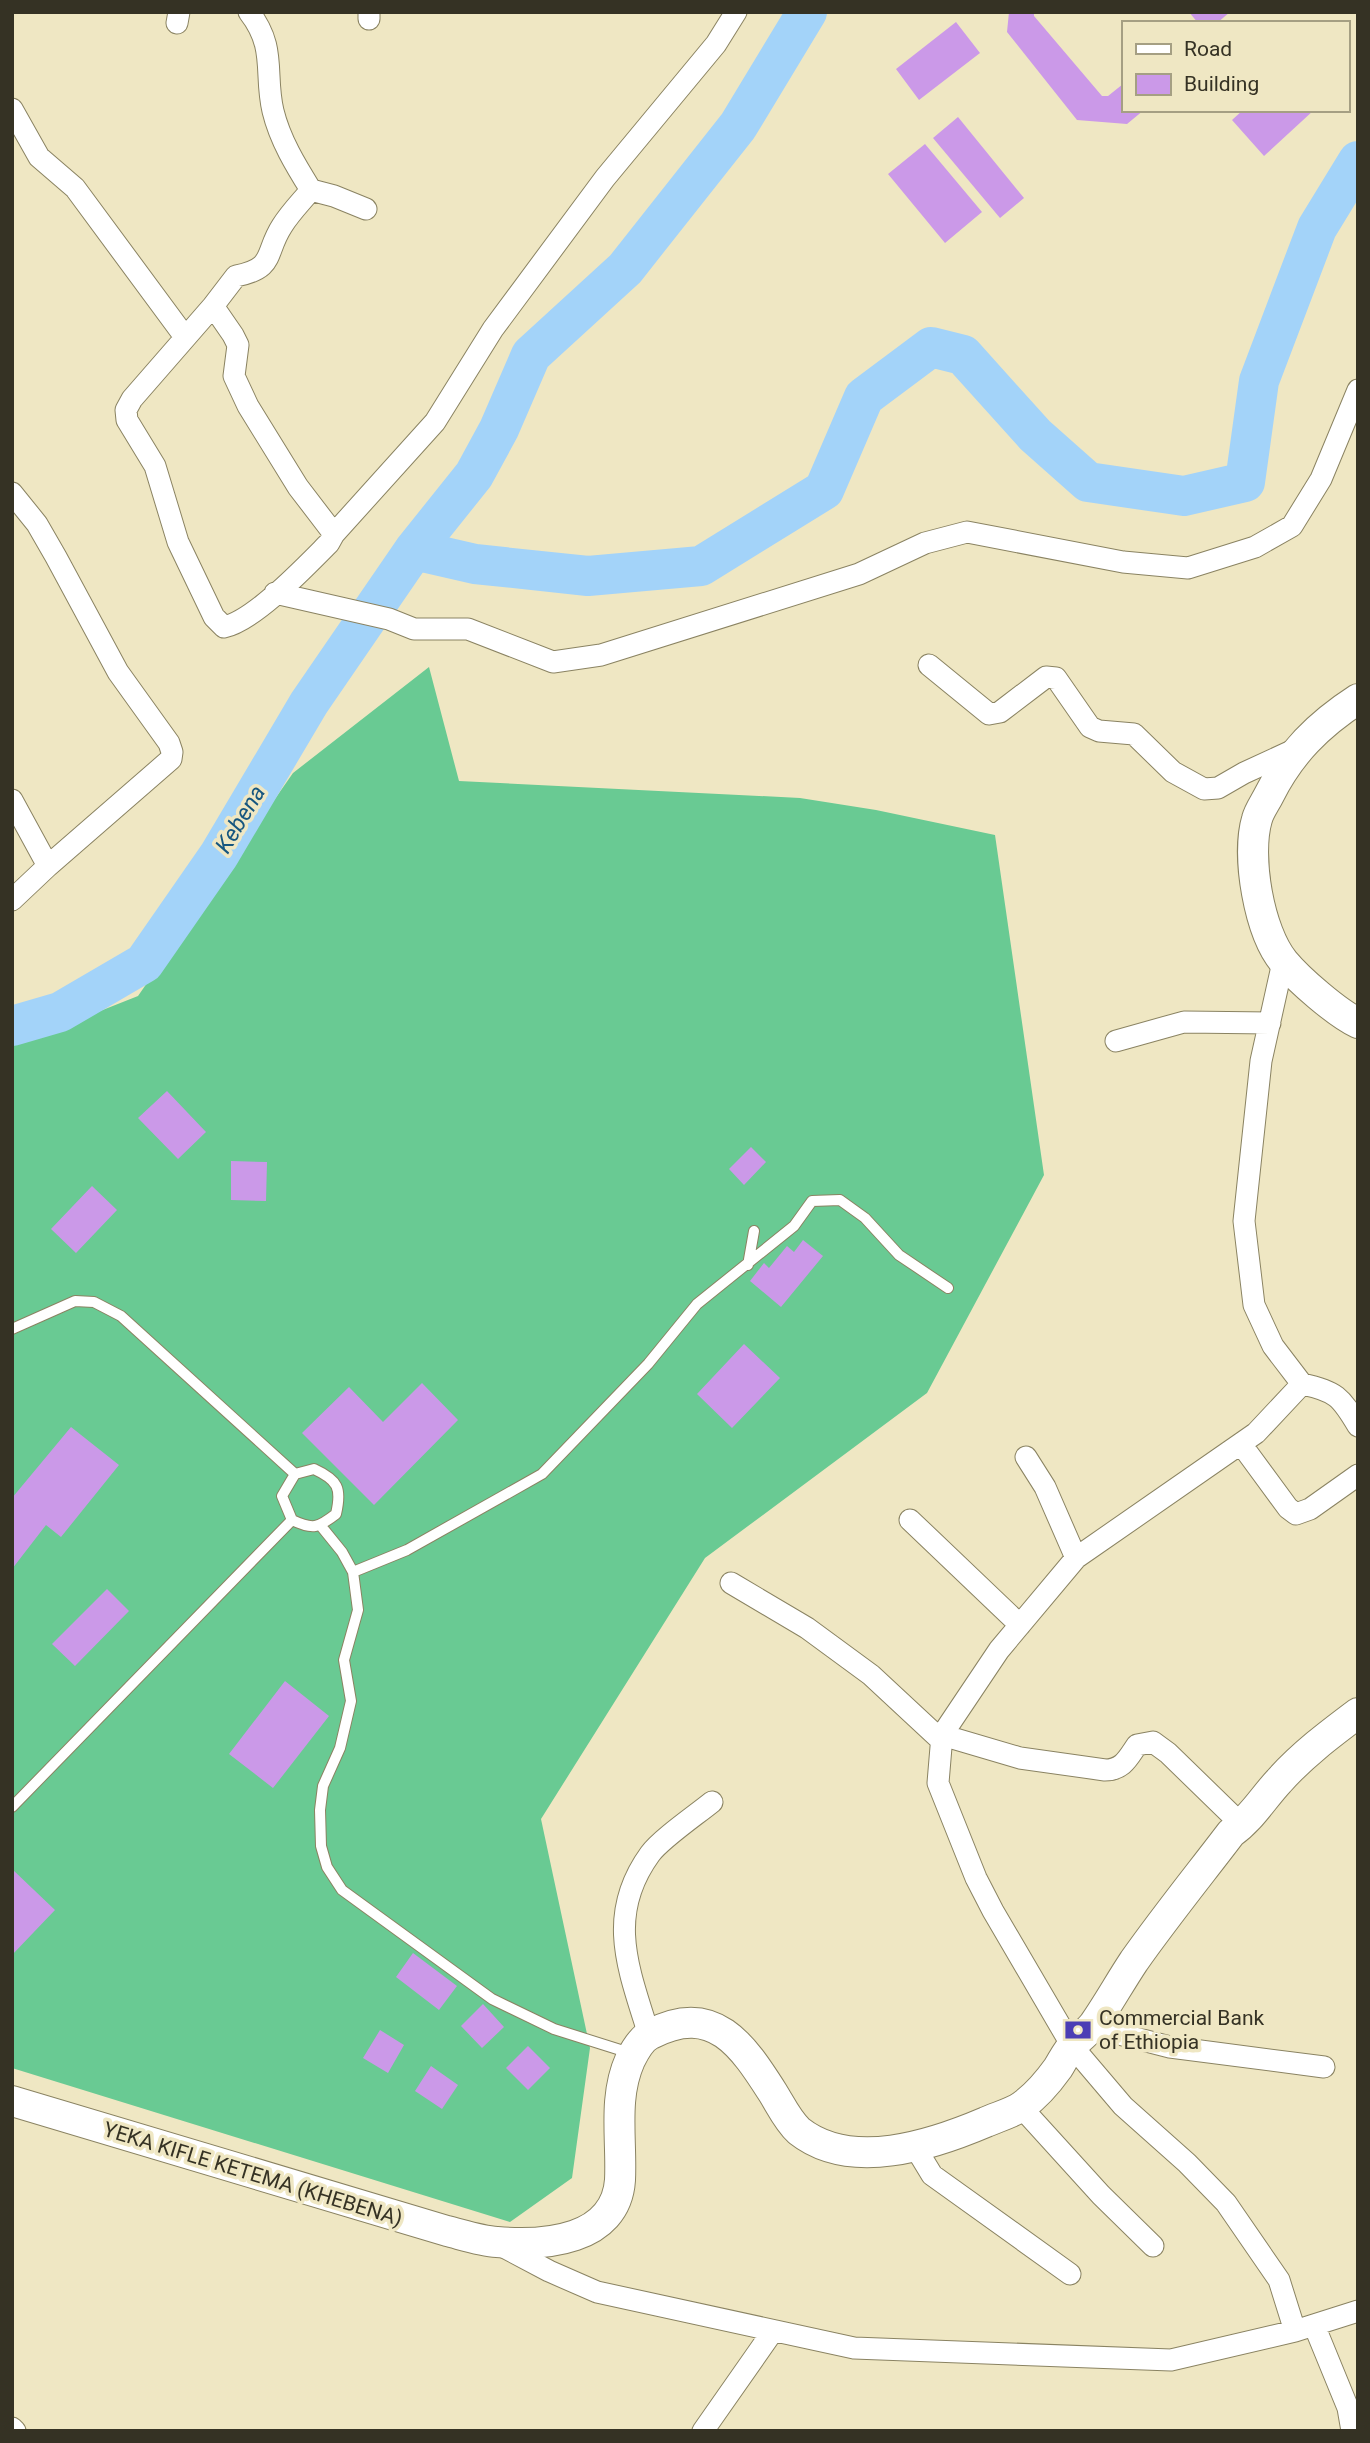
<svg xmlns="http://www.w3.org/2000/svg" width="1370" height="2443" font-family="Roboto,sans-serif">
<style>
.forest{fill:#69ca93}
.lines{fill:none;stroke-linecap:round;stroke-linejoin:round}
.river{stroke:#a3d3f9;stroke-width:40}
.building{fill:#cb99e8}
.service-casing{stroke:#8a8362;stroke-width:12}
.minor-casing{stroke:#8a8362;stroke-width:23}
.secondary-casing{stroke:#8a8362;stroke-width:32}
.service{stroke:#fff;stroke-width:10}
.minor{stroke:#fff;stroke-width:21}
.secondary{stroke:#fff;stroke-width:30}
.labels{text-anchor:middle;stroke-width:7;stroke-linejoin:round;paint-order:stroke}
.poi-label{font-size:21px;fill:#353224;stroke:#efe7c3;text-anchor:start}
.street-label{font-size:21px;fill:#353224;stroke:#efe7c3}
.water-label{font-size:23px;font-style:italic;fill:#16567f;stroke:#efe7c3}
</style>
<rect width="100%" height="100%" fill="#efe7c3"/>
<path class="forest" d="M429 667 459 781 800 798 876 810 995 835 1044 1175 927 1393 705 1558 541 1819 590 2048 572 2178 510 2222 12 2068V1046L138 996 293 773Z"/>
<g class="lines">
<path class="river" d="M414 550 475 564 588 576 701 566 824 490 864 397 931 347 963 355 1035 435 1088 482 1184 496 1245 482 1259 381 1317 228 1358 161
M12 1026 60 1012 144 963 219 855 309 703 414 550 474 475 499 429 531 355 625 269 738 126 807 12"/>
</g>
<path class="building" d="M1009 12H1034V16L1102 96H1108L1123 84V110H1144L1127 124 1077 120 1007 32Z
M1189 12H1230L1217 23H1198Z
M956 22 980 53 919 100 896 69Z
M1243 110H1314L1264 156 1232 120Z
M958 117 1024 198 1000 218 933 138Z
M925 144 982 212 945 243 888 174Z
M167 1091 206 1132 178 1159 138 1118Z
M751 1147 766 1162 744 1185 729 1169Z
M231 1161 267 1162 266 1201 231 1200Z
M92 1186 117 1210 76 1253 51 1229Z
M803 1240 823 1256 781 1307 750 1281 764 1263 769 1268 787 1246 794 1252Z
M744 1344 780 1378 732 1428 697 1394Z
M422 1383 458 1420 374 1505 302 1433 349 1387 383 1422Z
M71 1427 119 1465 61 1537 46 1525 12 1569V1498Z
M107 1589 129 1611 75 1666 52 1644Z
M285 1681 329 1716 273 1788 229 1754Z
M12 1869 55 1910 12 1955Z
M413 1953 457 1986 439 2010 396 1977Z
M483 2004 504 2027 482 2048 461 2026Z
M380 2030 404 2045 388 2073 363 2058Z
M528 2046 550 2068 528 2090 506 2068Z
M431 2066 458 2085 442 2109 415 2091Z"/>
<g class="lines">
<g class="service-casing">
<path id="service" d="M748 1265 754 1231
M12 1329 75 1301 94 1302 121 1316 295 1474
M314 1469C338 1480 342 1488 336 1514 318 1528 313 1530 292 1520L282 1496 295 1474Z
M321 1526 342 1552 353 1572 358 1610 344 1660 351 1701 340 1748 323 1786 320 1810 321 1846 327 1867 342 1890 492 1999 554 2029 630 2053
M353 1572 407 1550 542 1474 648 1364 697 1304 794 1226 812 1201 840 1200 865 1218 899 1255 948 1288
M12 1807 292 1520"/>
</g>
<g class="minor-casing">
<path id="minor" d="M369 12V19
M177 23 179 12
M12 109 39 157 75 188 185 337
M311 190 334 196 366 209
M213 306 233 335 238 345 234 376 248 406 298 487 334 534 329 543C306 566 254 621 224 627L214 617 178 542 155 466 127 420 126 410 132 399 213 306 236 276C276 268 264 254 282 226 290 213 301 202 311 190 296 166 280 140 273 111 264 73 277 48 249 12
M12 493 37 524 56 557 118 672 169 743 172 752 171 759 48 866 12 900
M334 534 435 422 493 329 605 178 716 44 736 12
M275 593 389 619 414 629H468L553 662 601 655 859 574 925 543 967 532 1123 562 1188 568 1255 547 1292 526 1321 479 1358 390
M929 665 989 714 1000 712 1046 677 1056 678 1090 727 1099 731 1134 734 1173 772 1204 789 1218 788 1244 773 1296 749
M12 800 48 866
M1283 962 1261 1061 1244 1221 1254 1305 1273 1346 1302 1384C1336 1391 1341 1397 1358 1426
M1116 1041 1184 1022 1270 1023
M1241 1444 1288 1508 1296 1514 1310 1509 1358 1475
M1026 1457 1045 1487 1076 1558
M910 1520 1020 1625
M731 1583 807 1628 871 1675 942 1741
M942 1735 1020 1758 1105 1770C1123 1770 1128 1758 1137 1745L1153 1742 1168 1753 1242 1825
M1092 2027 1170 2047 1324 2067
M649 2035C629 1970 605 1916 650 1854 661 1839 696 1815 712 1802
M1021 2107 1101 2195 1153 2246
M915 2147 932 2175 1070 2274
M500 2245 549 2271 597 2292 854 2348 1171 2360 1295 2331 1358 2311
M1314 2325 1348 2408 1352 2431
M1295 2331 1279 2280 1226 2203 1187 2163 1123 2106 1072 2046 993 1911 976 1878 938 1783 942 1735 999 1650 1076 1558 1256 1433 1302 1384
M12 2428 15 2431
M703 2431 773 2331"/>
</g>
<g class="secondary-casing">
<path id="secondary" d="M1358 699C1318 725 1290 753 1269 795 1265 803 1259 811 1257 819 1246 856 1259 932 1284 962 1299 980 1337 1013 1358 1023
M12 2101 447 2231C463 2235 481 2241 497 2242 544 2246 616 2241 620 2180 622 2140 613 2098 630 2060 634 2052 642 2038 651 2034 714 2001 743 2046 773 2093 781 2106 788 2121 799 2131 851 2172 932 2145 986 2122 997 2117 1012 2113 1022 2106 1036 2096 1048 2082 1058 2068 1063 2060 1067 2051 1074 2044 1080 2037 1088 2032 1094 2024 1108 2004 1120 1982 1134 1961 1165 1917 1199 1875 1231 1833 1251 1819 1263 1798 1279 1781 1302 1755 1330 1734 1358 1713"/>
</g>
<use href="#service" class="service"/>
<use href="#minor" class="minor"/>
<use href="#secondary" class="secondary"/>
</g>
<defs>
<g id="bank-bare" transform="scale(2.1)"><path d="M-6-4H6V4H-6ZM0-2.3a2.3 2.3 0 1 0 0 4.6a2.3 2.3 0 1 0 0-4.6Z" fill="#4b3eb5" stroke="#efe7c3" stroke-width="2.5" paint-order="stroke"/></g>
</defs>
<g fill-rule="evenodd">
<use href="#bank-bare" x="1078" y="2030"/>
</g>
<g class="labels">
<g class="poi-label">
<text x="1099" y="2025">Commercial Bank<tspan x="1099" dy="24">of Ethiopia</tspan></text>
</g>
<g class="street-label">
<text transform="translate(253 2174) rotate(17)" y="7">YEKA KIFLE KETEMA (KHEBENA)</text>
</g>
<g class="water-label">
<text transform="translate(240 819) rotate(-59)" y="8">Kebena</text>
</g>
</g>
<rect width="1370" height="2443" fill="none" stroke="#353224" stroke-width="28"/>
<rect x="1122" y="21" width="228" height="91" fill="#efe7c3" stroke="#a59f83" stroke-width="2"/>
<rect x="1136" y="44" width="35" height="10" fill="#ffffff" stroke="#a59f83" stroke-width="2"/>
<text x="1184" y="56" font-size="21" fill="#353224">Road</text>
<rect x="1136" y="74" width="35" height="21" fill="#cb99e8" stroke="#a59f83" stroke-width="2"/>
<text x="1184" y="91" font-size="21" fill="#353224">Building</text>
</svg>
